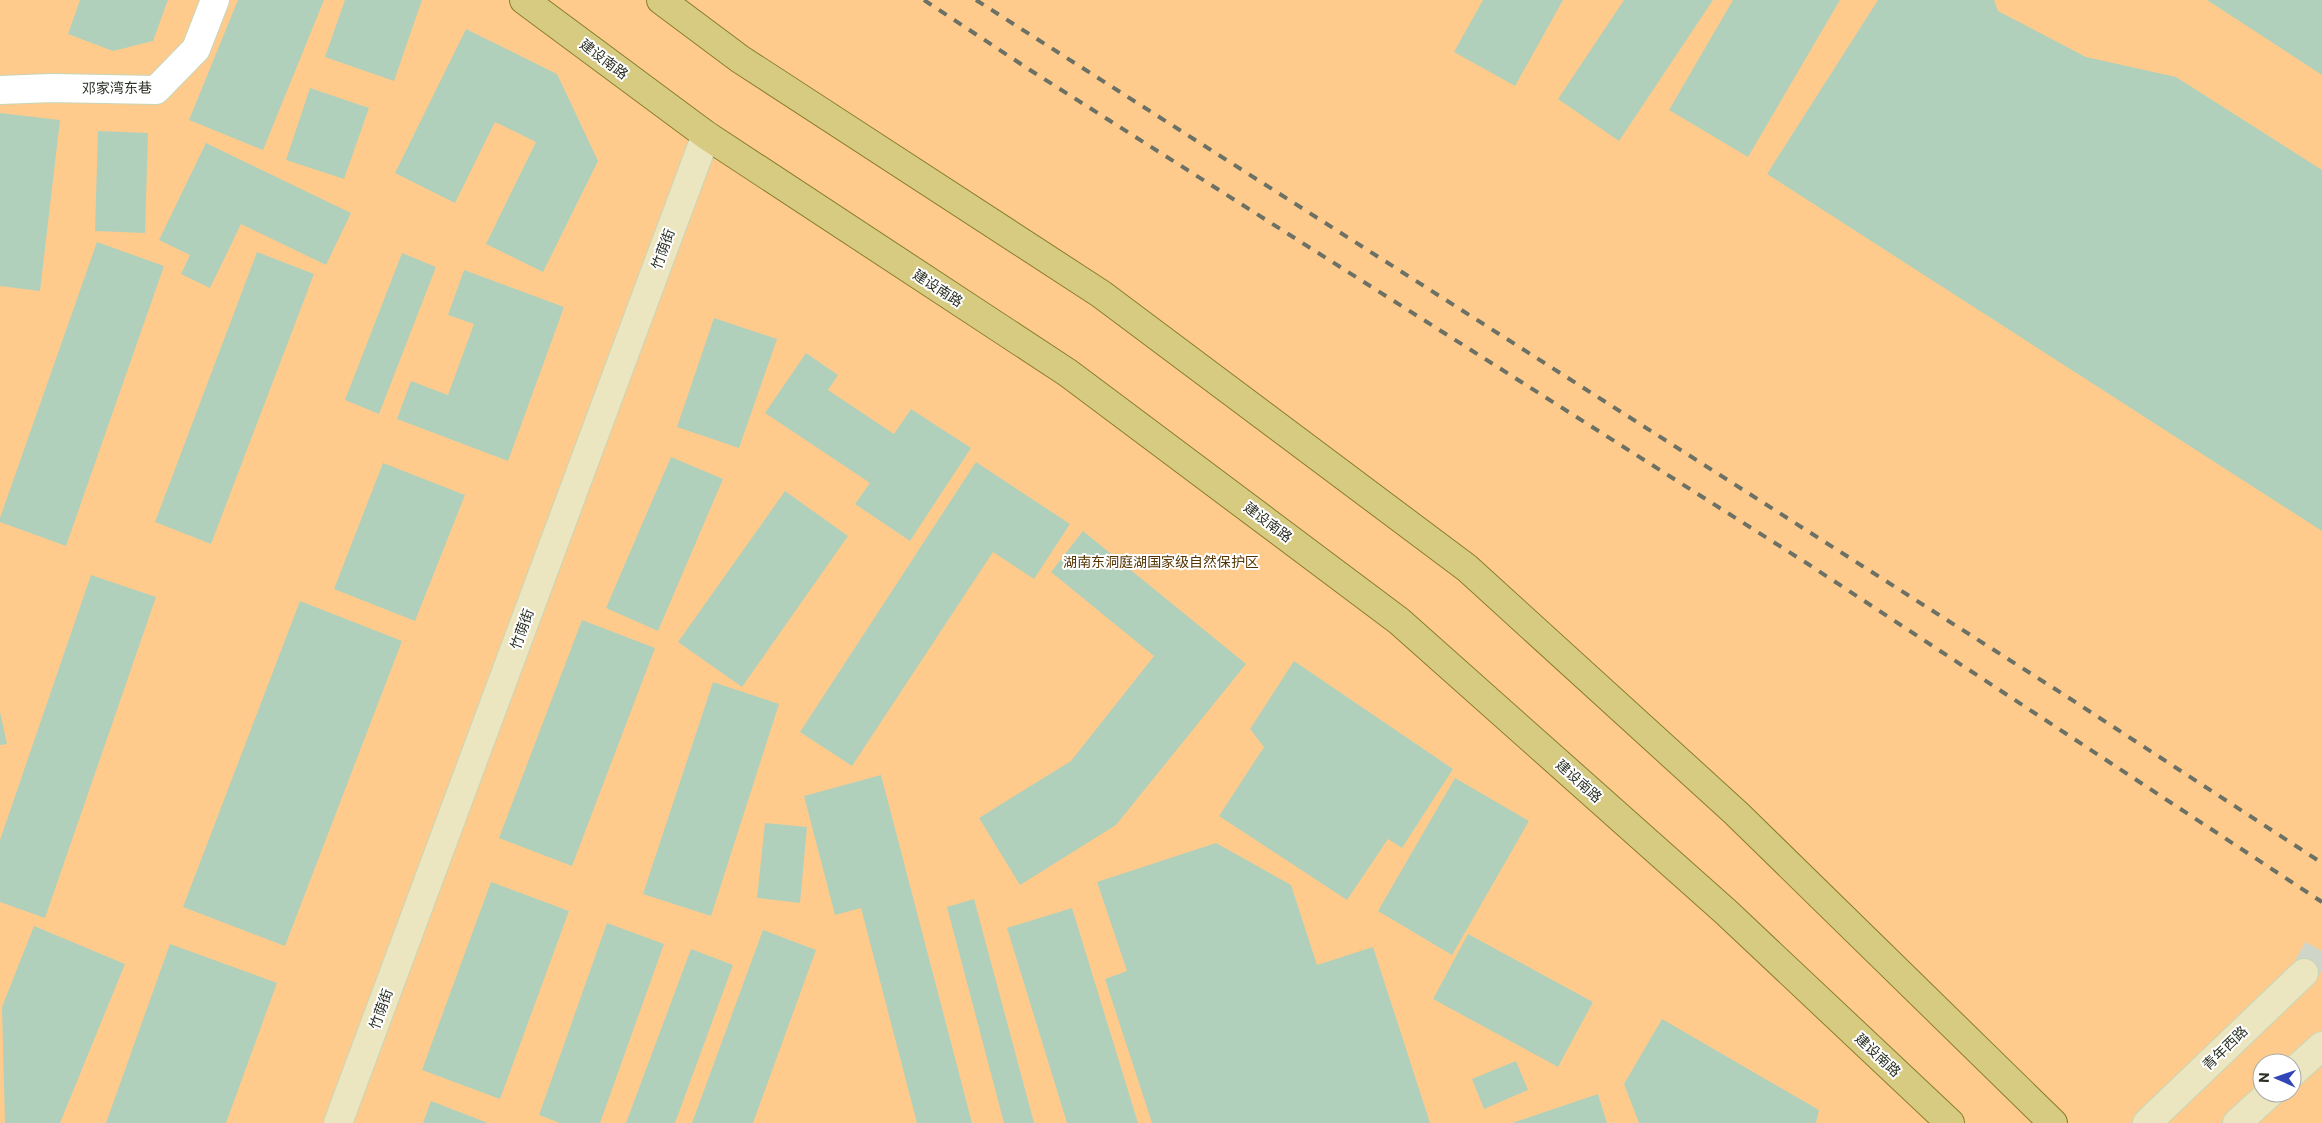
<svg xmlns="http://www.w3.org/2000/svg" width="2322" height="1123" font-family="Commissioner,'Noto Sans SC',sans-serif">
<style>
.green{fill:#fecb8d;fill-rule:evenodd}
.building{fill:#b0d0bb}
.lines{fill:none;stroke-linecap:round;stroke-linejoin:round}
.secondary-tunnel{stroke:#cfd5c8;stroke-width:28;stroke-dasharray:28 14;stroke-linecap:butt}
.minor-casing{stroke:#c7d6b7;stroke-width:30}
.secondary-casing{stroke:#c7d6b7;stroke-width:30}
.primary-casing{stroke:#897e2a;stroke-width:30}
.minor{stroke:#fff;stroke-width:28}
.secondary{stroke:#ebe5c0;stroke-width:28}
.primary{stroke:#d7cb82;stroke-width:28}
.rail{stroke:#6b7164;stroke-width:4;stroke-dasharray:9 9;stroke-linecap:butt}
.labels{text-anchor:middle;stroke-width:4;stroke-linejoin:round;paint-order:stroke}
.street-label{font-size:14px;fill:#2a3024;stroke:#fff}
.park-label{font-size:14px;fill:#553400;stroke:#fff}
</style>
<rect width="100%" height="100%" fill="#f8fef1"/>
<path class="green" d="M0 0H2322V1123H0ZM2262 1063H2292V1093H2262Z"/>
<path class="building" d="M80 0H168L153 41 113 51 68 34Z
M238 0H324L263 150 189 120Z
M345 0H422L394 81 325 57Z
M1483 0H1563L1515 86 1454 52Z
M1624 0H1713L1619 141 1558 99Z
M1733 0H1840L1748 157 1669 110Z
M1878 0H1994L1998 11 2086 57 2176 77 2322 170V531L1767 174Z
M2207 0H2322V75Z
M466 29 557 74 598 161 543 272 486 244 536 142 495 122 455 203 395 173Z
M310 88 369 108 344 179 286 160Z
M0 113 60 120 40 291 0 286Z
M98 131 148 133 145 233 95 231Z
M206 143 351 213 326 265 241 224 210 288 181 274 190 255 159 240Z
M97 242 164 266 66 546 0 522V518Z
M257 252 314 274 211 544 155 522Z
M402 253 436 267 379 414 345 400Z
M464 270 564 307 508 461 397 419 411 381 448 395 474 324 448 315Z
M714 318 777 339 739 448 677 427Z
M806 353 838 375 828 390 894 434 911 409 971 448 910 541 855 504 870 483 765 413Z
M671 457 723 479 658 631 606 608Z
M976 462 1070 524 1034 579 993 552 852 766 800 732Z
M383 463 465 495 415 621 334 589Z
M785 491 848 536 742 687 678 642Z
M1083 531 1246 664 1116 825 1020 885 979 818 1071 761 1154 656 1051 572Z
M91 575 156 597 45 918 0 902V840Z
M300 601 402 641 285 946 183 907Z
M582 620 655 648 572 866 499 838Z
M1294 661 1453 769 1402 848 1388 839 1347 900 1219 816 1264 747 1250 729Z
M713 682 779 704 711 916 643 894Z
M0 712 7 744 0 745Z
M881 775 972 1123H917L861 908 835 915 804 796Z
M1455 778 1529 821 1452 955 1378 911Z
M765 823 807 827 800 903 757 898Z
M1216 843 1291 885 1317 965 1373 947 1430 1123H1152L1105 979 1127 971 1097 882Z
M491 882 569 911 500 1099 422 1070Z
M974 899 1034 1123H1004L947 907Z
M1072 908 1138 1123H1067L1007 928Z
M607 923 664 944 600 1123H560L539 1115Z
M34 926 125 964 60 1123H5L2 1007Z
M763 930 816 950 753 1123H692Z
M1468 934 1593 1002 1558 1067 1433 999Z
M170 944 277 983 226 1123H106Z
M691 949 733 965 675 1123H626Z
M1662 1019 1819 1110 1816 1123H1639L1624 1084Z
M1516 1061 1528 1090 1484 1109 1472 1079Z
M1598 1094 1607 1123H1512Z
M431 1101 488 1123H423Z"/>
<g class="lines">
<path class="secondary-tunnel" d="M2304 973 2322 941"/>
<g class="minor-casing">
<path id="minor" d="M0 90 52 88 156 90 196 49 215 0"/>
</g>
<g class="secondary-casing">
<path id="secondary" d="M2292 1073 2322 1046
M338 1123 706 135
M2147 1123 2304 973
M2237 1123 2270 1093"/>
</g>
<g class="primary-casing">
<path id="primary" d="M524 0 706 135 1068 373 1399 621 1726 912 1950 1123
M661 0 740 59 1101 294 1467 568 1736 813 2053 1123"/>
</g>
<use href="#minor" class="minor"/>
<use href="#secondary" class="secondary"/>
<use href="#primary" class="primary"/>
<path class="rail" d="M924 0 1030 70 1808 564 2322 902
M976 0 2066 696 2322 863"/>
</g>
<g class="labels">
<g class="street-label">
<text transform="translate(604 59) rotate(37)" y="5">建设南路</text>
<text transform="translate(117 88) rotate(-1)" y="5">邓家湾东巷</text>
<text transform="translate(663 249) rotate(-70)" y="5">竹荫街</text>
<text transform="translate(938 288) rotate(33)" y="5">建设南路</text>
<text transform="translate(1268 522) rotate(37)" y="5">建设南路</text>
<text transform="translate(522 629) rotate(-70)" y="5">竹荫街</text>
<text transform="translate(1579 781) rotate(42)" y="5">建设南路</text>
<text transform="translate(381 1009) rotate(-70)" y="5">竹荫街</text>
<text transform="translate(2225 1048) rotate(-44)" y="5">青年西路</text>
<text transform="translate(1878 1055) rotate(43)" y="5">建设南路</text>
</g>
<g class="park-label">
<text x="1161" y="567">湖南东洞庭湖国家级自然保护区</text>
</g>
</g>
<g transform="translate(2277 1078) rotate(272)"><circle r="24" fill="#ffffff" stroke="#aaaca7"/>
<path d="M0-4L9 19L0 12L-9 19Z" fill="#3147b8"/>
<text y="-8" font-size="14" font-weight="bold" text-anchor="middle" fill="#2a3024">N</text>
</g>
</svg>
